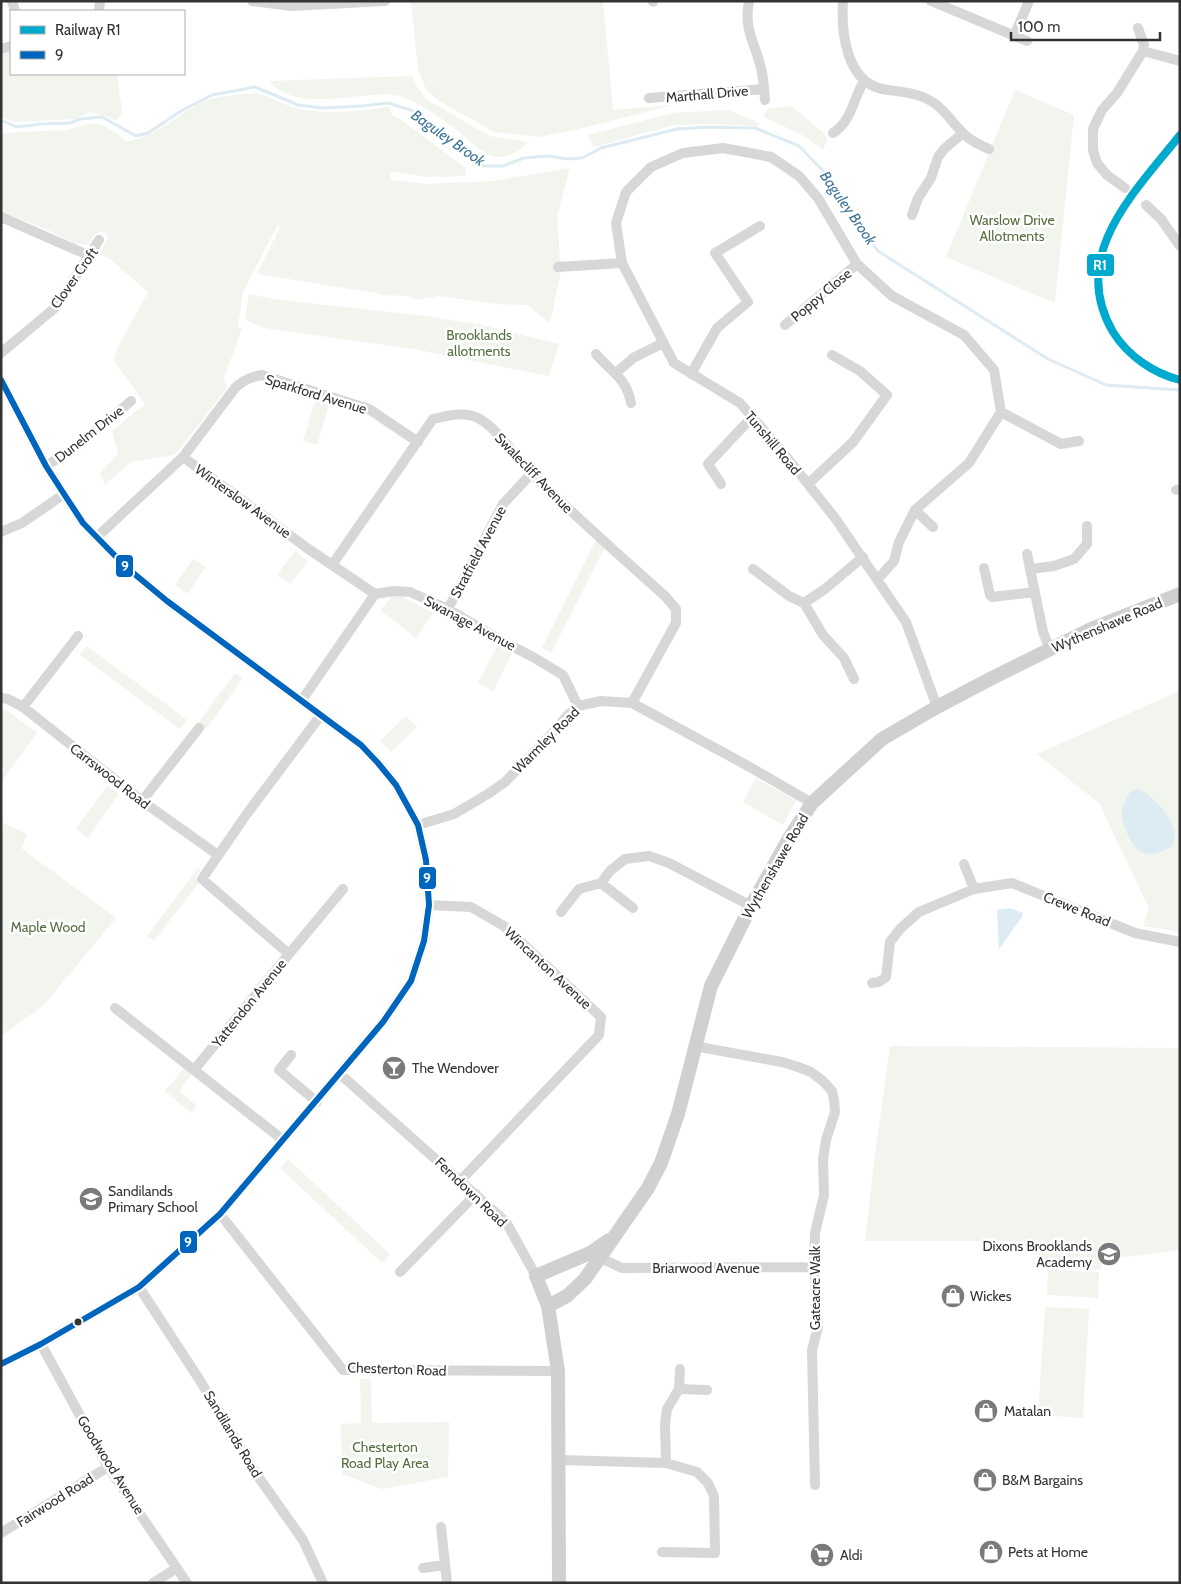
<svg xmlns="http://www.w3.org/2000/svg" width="1181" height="1584" font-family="Cabin,sans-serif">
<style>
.green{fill:#f1f5ed}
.water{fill:#ddebf3}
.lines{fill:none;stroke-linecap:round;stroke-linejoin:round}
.stream{stroke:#ddebf3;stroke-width:3}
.street{stroke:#d7d7d7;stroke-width:10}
.secondary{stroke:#d0d0d0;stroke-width:14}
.bus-1-casing{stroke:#fff;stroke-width:10}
.bus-1{stroke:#0065bd;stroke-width:6}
.rail-1-casing{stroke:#fff;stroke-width:11}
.rail-1{stroke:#00a9ce;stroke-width:8}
.bus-dot{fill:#333;stroke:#fff;stroke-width:2}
.labels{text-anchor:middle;stroke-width:5;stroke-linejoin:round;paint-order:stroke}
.street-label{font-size:14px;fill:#333;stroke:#fff}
.park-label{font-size:14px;fill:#56703f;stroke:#fff}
.poi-label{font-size:14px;fill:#333;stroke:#fff;text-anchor:start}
.water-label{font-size:15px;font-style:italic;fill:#3f7597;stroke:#fff}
.line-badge{stroke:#fff;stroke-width:2}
.badge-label{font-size:14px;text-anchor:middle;font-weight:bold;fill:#fff}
</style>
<rect width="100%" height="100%" fill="#fff"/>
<path class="green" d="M411 1H603L613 110 673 105 587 127 541 137 494 132 438 100 426 90 418 69Z
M11 50V74H117L122 112 117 120 90 112 75 119 39 121 15 122 1 117V53Z
M412 76 416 85 427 100 490 136 528 142C518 155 499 162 484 152 475 147 468 139 460 133 448 123 426 107 412 101 407 99 400 96 394 95 358 91 296 114 269 81Z
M1015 90 1074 115 1055 303 946 257Z
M257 93C271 97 283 105 297 108 327 116 360 110 390 107L392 116H394L401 120 466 168 465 176 426 177 390 171 391 180 426 184 494 181 570 168 557 216 561 271 550 323 527 305 496 304 439 296 417 300 407 296 383 295 376 293 257 274 281 225H278L243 292 238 327 242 329 224 378 227 388 175 455 131 462 105 485 100 473 118 454 112 431 145 404 114 361 117 349 148 292 111 260 100 254 108 238 106 233C95 230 93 237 88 245L76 244 41 227 1 213V133L66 130 94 123 105 126 127 141C157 137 176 115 203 102 219 95 240 95 257 93Z
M791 106 823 132 827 139 823 150 806 137 764 117 767 109Z
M728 110 759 123 758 126 712 124 674 125 594 147 588 135 673 113Z
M249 294 273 299 426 316 482 325 559 344 549 376 414 349 265 328 245 320Z
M316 398 330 401 317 445 303 441Z
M596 540 605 547 551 653 542 648Z
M295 551 308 561 290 584 277 575Z
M193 559 206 567 187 594 175 585Z
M393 594H397L433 613 416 638 381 611Z
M87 646 187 720 180 729 80 655Z
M497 646 512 654 493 691 478 683Z
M235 673 243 678 206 729 198 723Z
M1180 691V932L1143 926 1149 908 1099 803 1037 754Z
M1 709 7 710 37 733 2 781Z
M406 716 417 727 391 752 380 741Z
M756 778 796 800 783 825 743 802Z
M107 786 119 794 88 838 76 829Z
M1 822 27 834 22 849 116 918 44 1005 1 1036Z
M198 868 201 870 195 878 200 881 154 941 147 936Z
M890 1046 1180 1048V1250L1102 1260 1101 1269 1040 1266 1038 1241H865L875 1155Z
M184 1068 192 1074 179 1091 197 1106 191 1113 165 1091Z
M288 1159 390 1254 382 1263 280 1168Z
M1048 1270 1099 1272 1098 1298 1047 1295Z
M1045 1307 1089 1309 1083 1418 1038 1415Z
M360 1379H371L372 1423 449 1422 448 1477 382 1489 342 1474 341 1424 361 1423Z"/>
<path class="water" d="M1136 789C1151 791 1176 821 1175 837 1175 840 1173 842 1173 845 1152 860 1137 857 1127 833 1124 826 1121 818 1122 810 1123 804 1127 797 1130 792Z
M1010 908 1023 913 1022 917 999 949 997 910Z"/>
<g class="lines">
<path class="stream" d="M1 120 17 127 41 124 70 123 80 119 102 117 136 136 148 133 181 111 212 95 255 87 298 105 323 108 362 106 388 103 411 110 484 166H503L524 158 547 156 568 159 582 158 601 148 677 129 709 127 755 128 799 146 828 176 851 213 878 251 1048 359 1106 385 1180 390"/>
<path class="street" d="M12 1 15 11
M252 1 292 6 385 1
M653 1V2
M749 1C743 32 757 45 762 73 764 82 764 91 765 100
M843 1C841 32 846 81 882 89 900 92 918 92 934 103 946 111 952 123 963 133 970 141 980 145 989 149
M931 1 1027 41
M99 11 100 1
M1138 28 1144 45 1143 51
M1014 36 1029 1
M1 49 11 46
M649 98 764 89
M833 133C852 121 853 99 864 81
M1125 188 1107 175 1097 163 1093 150V129L1102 110 1117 93 1143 51 1180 61
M1146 205 1161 219 1180 246
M912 215 918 198 931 178 938 157 944 149 963 133
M1 217 90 256
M558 267 622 263
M785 325 857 264
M1 353 56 307 99 240
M596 354C611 372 626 377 631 403
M616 373 633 358 663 343
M691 374 717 328 748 302 715 253 760 226
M1 380 46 466 64 494 83 523 126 567 167 601 361 745 378 763 396 785 418 825 426 860 429 905 424 941 411 981 383 1022 220 1214 139 1287 41 1344 1 1364
M1001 412 1061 444 1079 441
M183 457 307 548 375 594
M46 466 80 444 131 401
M721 484 708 464 752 417
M808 484 853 442 887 395 860 371 832 355
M1176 490 1180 489
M915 510 933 527
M1 532 22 523 64 494
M97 537 183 457 235 388C244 380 250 377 262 375L369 409 418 442
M1027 554 1043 632 1050 649
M332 565 433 419C447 416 464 411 478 418 499 429 516 459 533 475 576 517 620 556 665 596L676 609V623L632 703
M984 568 990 595 992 597 1035 592
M753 569 789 596 804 603 823 635 844 658 854 679
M1031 569 1054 566 1074 559 1087 544V526
M878 579 894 561 899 542 915 510 969 463 1001 412 994 370 964 335 892 296 857 264 818 198 799 176 771 157 723 148 683 153 651 167 626 192 616 223 622 263 674 363 740 403 781 450 835 518 906 622 937 707
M804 603 825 589 863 557
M448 609 503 504 531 474
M1 698 8 699 23 707 142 801 218 855
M302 700 375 594 394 591 410 592 448 609 502 641 533 657 563 675 578 706
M23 707 78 636
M142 801 199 728
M418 825 454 814 488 794 505 782 547 739 567 716 578 706 601 701 632 703 748 766 812 803
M964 864 974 889
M601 883 610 871 625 859 649 856 669 863 751 906
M429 905 471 907 504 926 601 1017 599 1035 461 1180
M561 912 579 889 601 883 633 908
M289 954 343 889
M872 983 879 982 886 977 890 942 900 929 919 912 974 889 1012 883 1135 933 1180 942
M115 1008 194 1070
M694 1046 782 1062 798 1067 811 1072 823 1081 832 1091 834 1100 835 1112 826 1140 823 1159 824 1195 815 1233 814 1267 818 1327 812 1350 815 1485
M291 1055 279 1070 317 1102
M340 1074 506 1222 536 1276
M283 1140 194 1070 289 954 202 879 246 815 321 715
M220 1214 343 1370 558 1371
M594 1255 622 1268 814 1267
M400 1272 476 1194
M139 1287 199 1379 257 1475 303 1540 323 1583
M41 1344 108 1467 187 1583
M679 1389 707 1390
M560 1460 666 1463 697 1472 708 1483 714 1496 715 1553 662 1552
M666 1463 665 1424 667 1409 679 1389 680 1369
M441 1527 447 1583
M1 1533 108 1467
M423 1568 445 1565
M153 1583 177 1568"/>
<path class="secondary" d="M548 1306 567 1296 585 1279 648 1188 661 1163 678 1114 711 986 751 906 791 835 812 803 882 739 937 707 992 678 1091 629 1180 594
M559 1583 558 1371 548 1306 536 1276 590 1253 609 1240"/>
<g class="bus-1-casing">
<path id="bus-1" d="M1 380 46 466 64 494 83 523 126 567 167 601 361 745 378 763 396 785 418 825 426 860 429 905 424 941 411 981 383 1022 220 1214 139 1287 41 1344 1 1364"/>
</g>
<use href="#bus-1" class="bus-1"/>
<g class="rail-1-casing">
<path id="rail-1" d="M1180 135C1135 192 1068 255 1113 332 1128 356 1153 373 1180 380"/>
</g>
<use href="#rail-1" class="rail-1"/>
</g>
<defs>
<g id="bar-disc" transform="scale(1.25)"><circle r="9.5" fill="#7a7a7a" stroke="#fff"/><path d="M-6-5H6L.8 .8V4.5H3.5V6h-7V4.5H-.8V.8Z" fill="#fff"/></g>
<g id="school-disc" transform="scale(1.25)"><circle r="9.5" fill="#7a7a7a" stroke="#fff"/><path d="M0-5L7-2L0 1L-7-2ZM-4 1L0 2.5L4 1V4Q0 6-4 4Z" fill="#fff"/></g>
<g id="shop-disc" transform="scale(1.25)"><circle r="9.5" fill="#7a7a7a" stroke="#fff"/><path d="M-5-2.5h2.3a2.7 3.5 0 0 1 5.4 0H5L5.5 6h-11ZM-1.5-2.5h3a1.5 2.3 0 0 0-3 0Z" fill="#fff"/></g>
<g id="supermarket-disc" transform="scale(1.25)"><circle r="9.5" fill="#7a7a7a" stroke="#fff"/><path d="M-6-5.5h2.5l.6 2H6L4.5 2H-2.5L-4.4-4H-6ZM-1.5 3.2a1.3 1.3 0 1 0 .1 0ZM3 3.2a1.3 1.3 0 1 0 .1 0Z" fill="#fff"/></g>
</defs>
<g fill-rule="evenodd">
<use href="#bar-disc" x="394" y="1068"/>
<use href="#school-disc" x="91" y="1199"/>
<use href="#school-disc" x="1109" y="1254"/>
<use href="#shop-disc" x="953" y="1296"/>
<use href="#shop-disc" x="986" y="1411"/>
<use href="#shop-disc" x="985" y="1480"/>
<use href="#shop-disc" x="991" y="1552"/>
<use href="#supermarket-disc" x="822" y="1555"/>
</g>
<circle class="bus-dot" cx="78" cy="1322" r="4.5"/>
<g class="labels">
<g class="street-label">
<text transform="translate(707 94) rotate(-5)" y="5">Marthall Drive</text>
<text transform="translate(74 278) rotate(-55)" y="5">Clover Croft</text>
<text transform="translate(821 295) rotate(-40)" y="5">Poppy Close</text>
<text transform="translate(316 394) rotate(17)" y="5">Sparkford Avenue</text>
<text transform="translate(89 434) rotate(-38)" y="5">Dunelm Drive</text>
<text transform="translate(773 443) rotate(50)" y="5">Tunshill Road</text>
<text transform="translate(534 473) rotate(46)" y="5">Swalecliff Avenue</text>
<text transform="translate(243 501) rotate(36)" y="5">Winterslow Avenue</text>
<text transform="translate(478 552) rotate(-62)" y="5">Stratfield Avenue</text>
<text transform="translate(470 623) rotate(28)" y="5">Swanage Avenue</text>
<text transform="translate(1107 625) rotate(-23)" y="5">Wythenshawe Road</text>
<text transform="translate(546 740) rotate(-45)" y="5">Warmley Road</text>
<text transform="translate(110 776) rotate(38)" y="5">Carrswood Road</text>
<text transform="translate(775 866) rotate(-60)" y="5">Wythenshawe Road</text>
<text transform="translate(1077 909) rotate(22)" y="5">Crewe Road</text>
<text transform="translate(548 968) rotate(43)" y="5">Wincanton Avenue</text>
<text transform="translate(249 1003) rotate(-51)" y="5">Yattendon Avenue</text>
<text transform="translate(471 1192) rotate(44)" y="5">Ferndown Road</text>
<text x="706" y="1273">Briarwood Avenue</text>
<text transform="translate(815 1288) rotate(-90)" y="5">Gateacre Walk</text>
<text transform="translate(397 1369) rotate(2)" y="5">Chesterton Road</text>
<text transform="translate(233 1434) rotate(59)" y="5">Sandilands Road</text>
<text transform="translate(111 1465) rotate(58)" y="5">Goodwood Avenue</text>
<text transform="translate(55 1500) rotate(-32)" y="5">Fairwood Road</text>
</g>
<g class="park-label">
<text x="1012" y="225">Warslow Drive<tspan x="1012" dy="16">Allotments</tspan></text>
<text x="479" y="340">Brooklands<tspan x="479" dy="16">allotments</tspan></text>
<text x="48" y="932">Maple Wood</text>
<text x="385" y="1452">Chesterton<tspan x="385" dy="16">Road Play Area</tspan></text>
</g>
<g class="poi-label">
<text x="412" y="1073">The Wendover</text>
<text x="108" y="1196">Sandilands<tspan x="108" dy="16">Primary School</tspan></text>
<text x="1092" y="1251" text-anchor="end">Dixons Brooklands<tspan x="1092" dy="16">Academy</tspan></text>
<text x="970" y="1301">Wickes</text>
<text x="1004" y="1416">Matalan</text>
<text x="1002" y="1485">B&amp;M Bargains</text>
<text x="1008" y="1557">Pets at Home</text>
<text x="840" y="1560">Aldi</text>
</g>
<g class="water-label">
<text transform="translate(448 138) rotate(35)" y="5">Baguley Brook</text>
<text transform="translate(848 208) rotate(55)" y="5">Baguley Brook</text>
</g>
</g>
<g class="line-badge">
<rect x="1086" y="253" width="29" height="24" rx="5" fill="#00a9ce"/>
<rect x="115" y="554" width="19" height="24" rx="5" fill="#0065bd"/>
<rect x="418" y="866" width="19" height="24" rx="5" fill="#0065bd"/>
<rect x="179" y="1230" width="19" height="24" rx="5" fill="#0065bd"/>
</g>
<g class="badge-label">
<text x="1100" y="270">R1</text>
<text x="125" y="571">9</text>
<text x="427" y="883">9</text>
<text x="188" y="1247">9</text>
</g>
<rect width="1181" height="1584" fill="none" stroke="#333333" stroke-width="5"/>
<rect x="10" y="10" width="175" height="65" fill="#ffffff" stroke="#adadad"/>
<rect x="20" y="26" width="25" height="8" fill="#00a9ce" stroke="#adadad"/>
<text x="55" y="35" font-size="15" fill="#333333">Railway R1</text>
<rect x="20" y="51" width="25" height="8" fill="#0065bd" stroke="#adadad"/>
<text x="55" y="60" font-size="15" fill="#333333">9</text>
<path d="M1011 32v8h149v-8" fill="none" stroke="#333333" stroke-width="2.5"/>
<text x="1018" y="32" font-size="15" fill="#333333" stroke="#ffffff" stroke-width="4" paint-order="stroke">100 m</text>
</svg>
